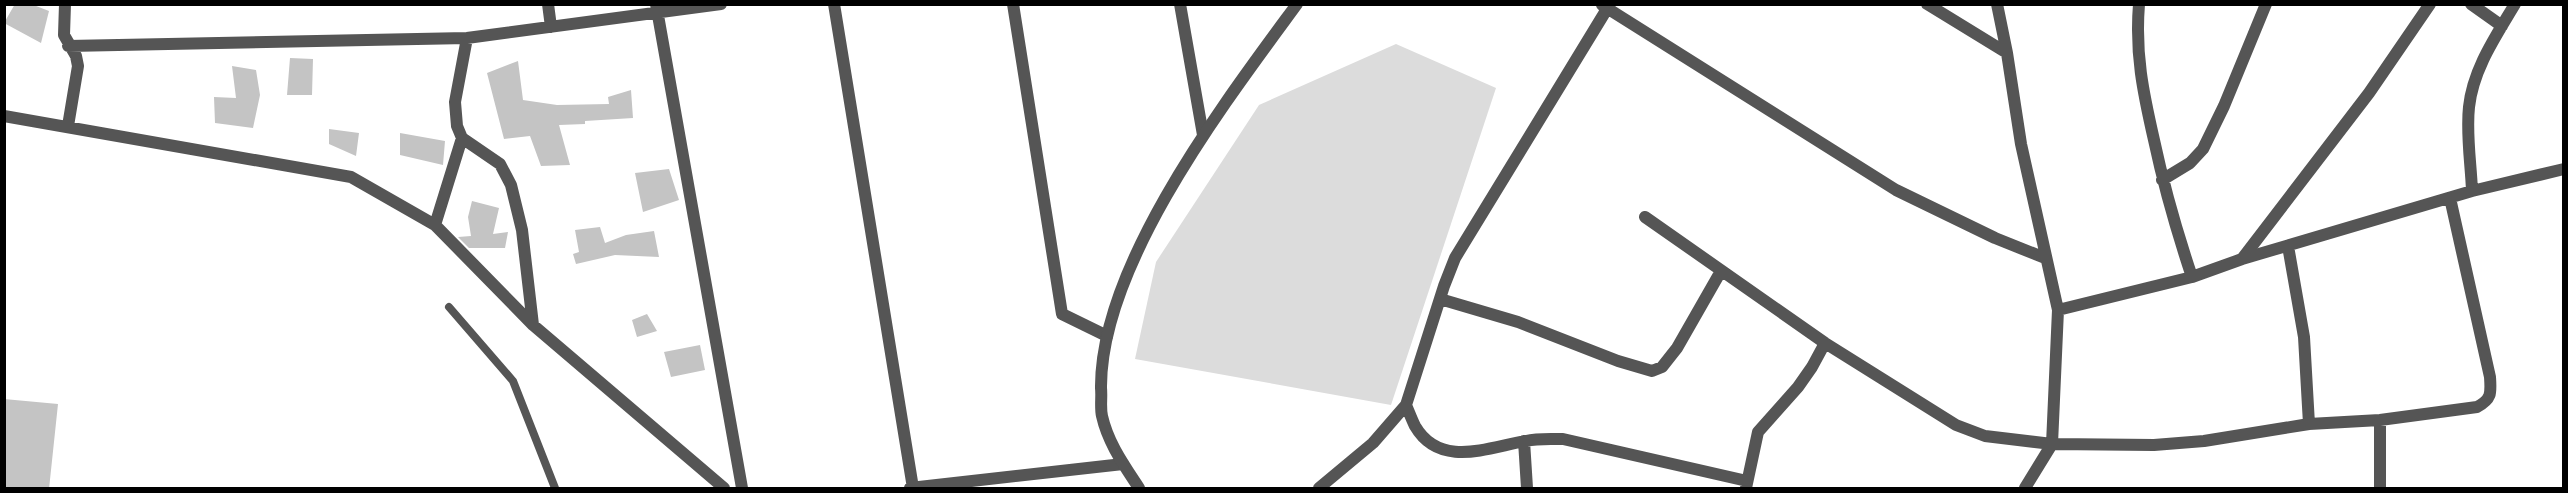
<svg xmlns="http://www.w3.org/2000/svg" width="2568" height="493" font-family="'Space Grotesk',sans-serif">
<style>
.green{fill:#dcdcdc}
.building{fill:#c4c4c4}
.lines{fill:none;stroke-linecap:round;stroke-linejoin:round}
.service{stroke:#555;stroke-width:8}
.minor{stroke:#555;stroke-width:12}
.tertiary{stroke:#555;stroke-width:12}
</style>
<rect width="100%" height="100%" fill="#fff"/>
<path class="green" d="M1396 44 1496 88 1391 405 1135 359 1156 262 1259 105Z"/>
<path class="building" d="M15 4H31L49 11 41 43 4 23Z
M290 58 313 59 312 95H287Z
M518 61 523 100 557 105 609 104 608 97 631 90 633 118 585 121V124L559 125 570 165 541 166 530 136 504 139 487 73Z
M232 66 256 70 260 95 253 128 215 123 214 97 236 98Z
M329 129 359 133 356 156 329 144Z
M400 133 445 141 443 165 400 155Z
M669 169 679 200 643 212 635 173Z
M472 201 499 208 493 234 508 232 505 248H469L458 237 471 236 468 217Z
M600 227 605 243 626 235 654 231 659 257 615 255 576 264 573 254 579 252 575 230Z
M647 314 657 331 637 337 632 320Z
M700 345 705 370 671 377 664 352Z
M4 399 58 404 49 489H4Z"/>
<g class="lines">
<path class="service" d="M449 307 513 381 555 488"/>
<path class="minor" d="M65 4 64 35 76 56 78 66 68 126
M548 4 551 27
M656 4 742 488
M834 4 913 488
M1013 4 1062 314 1107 336
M1180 4 1203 135
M1927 4 2007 53
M1997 4 2007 53 2021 144 2058 310 2052 444 2025 488
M2139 4C2135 54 2143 92 2154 140 2164 187 2177 232 2192 277
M2471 4 2502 26
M1602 5 1896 190 1995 238 2045 258
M467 38 455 102 457 126 462 138 500 164 511 185 522 230 533 325
M68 46 467 38 721 4
M4 116 351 177 435 225 533 325 724 488
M2162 180 2190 163 2203 149 2224 106 2266 4
M2472 191C2471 164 2466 134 2469 107 2473 69 2496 36 2515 4
M1645 217 1825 343 1956 425 1985 436 2052 444 2154 445 2204 441 2309 424 2380 420 2477 407C2492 399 2491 393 2490 377L2450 198
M435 225 462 138
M2288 246 2304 337 2309 424
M2242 259 2369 93 2430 4
M1440 299 1518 322 1618 361 1652 371 1662 367 1677 348 1721 271
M2058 310 2192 277 2242 259 2472 191 2564 169
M1406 405C1409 412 1412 420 1415 426 1440 469 1489 447 1526 441 1538 438 1550 439 1563 439L1747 481
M2380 420V488
M1524 441 1527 488
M910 488 1123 464
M1319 488 1373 443 1406 405 1444 286 1455 258 1610 4
M1746 488 1758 432 1798 387 1812 367 1825 343"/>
<path class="tertiary" d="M1139 488C1124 465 1108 443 1102 416 1100 407 1102 397 1101 388 1100 265 1225 102 1297 4"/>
</g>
<rect width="2568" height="493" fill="none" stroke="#000000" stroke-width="12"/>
</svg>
